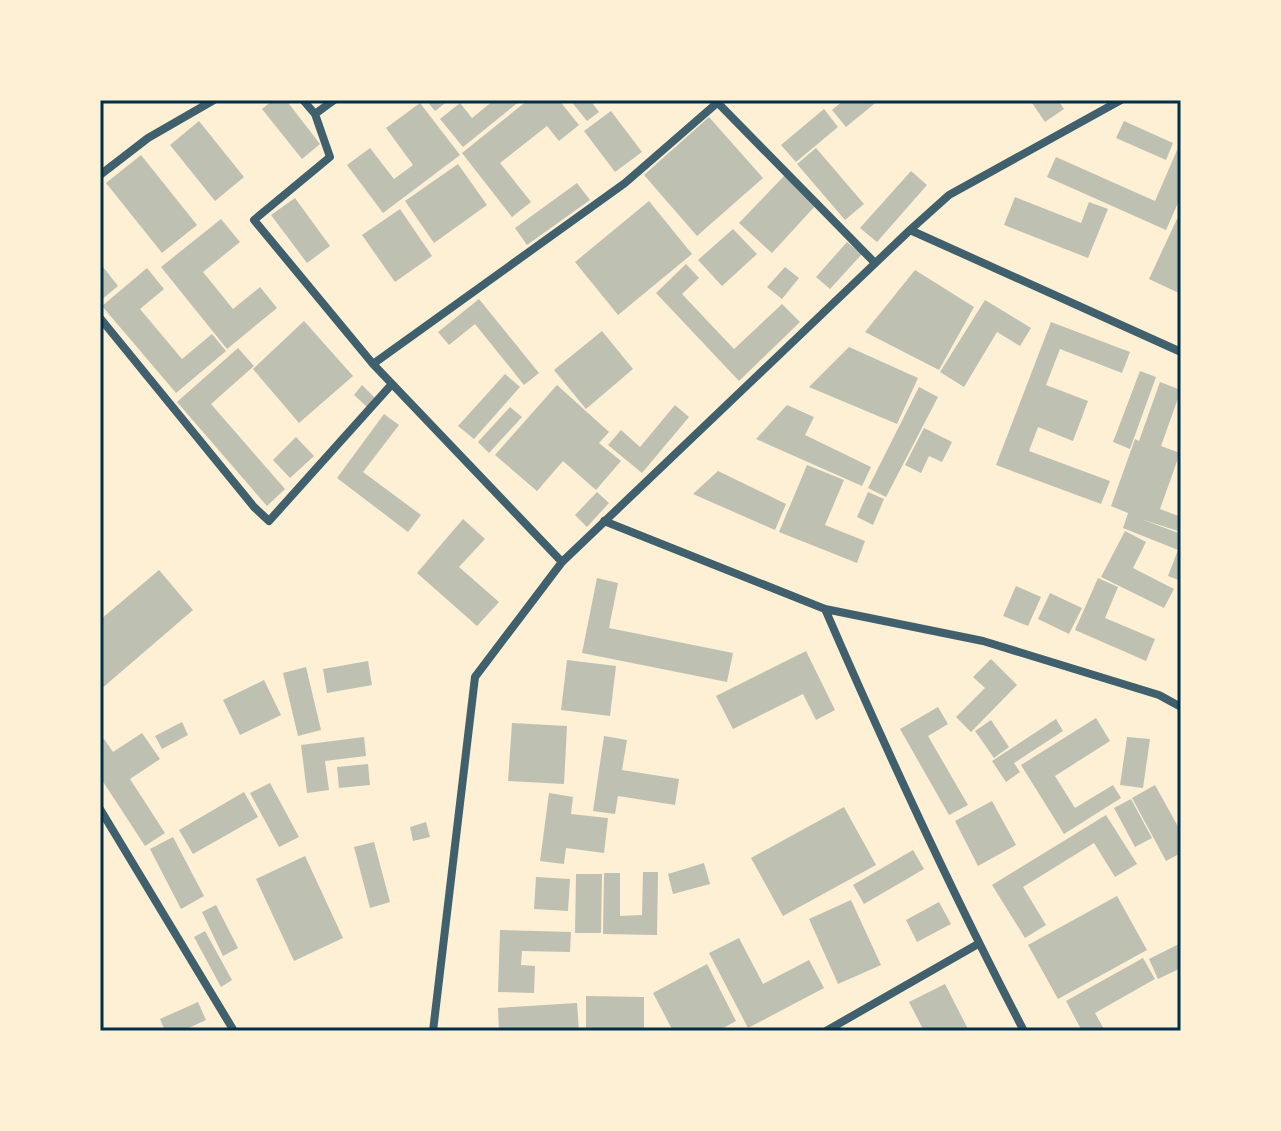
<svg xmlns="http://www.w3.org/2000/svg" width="1281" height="1131" font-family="Roboto,sans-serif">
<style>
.building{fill:#bec0b2}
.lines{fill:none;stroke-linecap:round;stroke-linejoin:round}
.minor{stroke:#3f606c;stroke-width:8}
.neatline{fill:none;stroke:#003049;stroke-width:3}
</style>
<rect width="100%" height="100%" fill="#fdf0d5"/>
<path class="building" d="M273 100H286L320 144 302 159 262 109Z
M426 100H449L435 111Z
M494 100H521L463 147 440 119 460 103 472 118Z
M528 100H559L579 125 559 141 547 126 500 163 531 202 512 217 462 153Z
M570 100H590L599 112 587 121Z
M844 100H879L846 127 832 110Z
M1030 100H1058L1064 109 1045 122Z
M420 103 460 155 383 213 347 165 370 148 394 179 413 165 386 128Z
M824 109 838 127 796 162 781 145Z
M611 111 642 152 615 172 584 131Z
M709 117 763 178 697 236 644 175Z
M199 121 244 177 215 201 170 145Z
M1124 121 1173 143 1166 160 1116 138Z
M1181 141V196L1166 230 1047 177 1056 157 1155 201Z
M816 148 864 204 845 220 797 164Z
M141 155 197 225 162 253 106 183Z
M458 164 487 205 434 243 405 201Z
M911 171 927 185 877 242 860 228Z
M785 175 817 204 772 253 739 223Z
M577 183 590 200 527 245 515 228Z
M1015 197 1081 223 1089 202 1108 209 1088 258 1004 225Z
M295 198 330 246 307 263 271 215Z
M649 201 692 254 618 315 575 262Z
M400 209 432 256 395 282 362 235Z
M221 219 240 242 203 272 233 309 260 287 277 308 227 349 161 267Z
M1177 219 1181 221V294L1149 279Z
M733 229 757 254 722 286 698 260Z
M847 242 862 254 830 289 816 277Z
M100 263 118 286 100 301Z
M686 264 699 278 682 294 734 349 782 304 800 322 739 381 656 293Z
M785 267 799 278 782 299 767 287Z
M147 268 164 289 140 309 182 359 212 334 226 351 176 393 102 306Z
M915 270 974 307 939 370 865 332Z
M479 299 539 373 524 385 475 324 449 345 438 332Z
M985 300 1031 328 1020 346 997 332 964 387 940 372Z
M304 321 353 376 299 423 253 369Z
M1051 322 1130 352 1122 373 1060 349 1046 385 1088 401 1073 441 1038 427 1029 451 1110 481 1101 504 996 465Z
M602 331 633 369 586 409 554 370Z
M849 347 918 378 897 424 809 387Z
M238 348 254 366 211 404 285 489 267 506 177 402Z
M1140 371 1156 377 1130 449 1113 442Z
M505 374 520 387 474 439 458 426Z
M1160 382 1181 390 1161 446 1180 453 1160 509 1181 517V532L1141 519 1181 534V581L1168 576 1178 550 1123 528 1128 513 1111 506 1135 439 1139 441Z
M362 385 375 398 367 407 354 395Z
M557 385 609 432 599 443 621 461 596 490 563 461 537 491 495 455Z
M919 387 938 397 886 497 868 488Z
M675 405 689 417 642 473 608 445 621 430 640 447Z
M787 405 814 417 805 435 871 467 862 486 756 439Z
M510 407 522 417 489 453 478 442Z
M384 414 399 425 363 472 421 515 408 532 337 478Z
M924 428 952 442 942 462 929 456 921 473 905 465Z
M296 437 314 456 290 478 273 460Z
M807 465 844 480 825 525 865 541 857 563 779 532Z
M718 471 786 504 775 530 693 494Z
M597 492 609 503 587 527 575 515Z
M868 492 884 499 873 525 857 517Z
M463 519 485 539 459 567 499 602 477 626 417 573Z
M1125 531 1146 542 1133 568 1174 589 1164 608 1101 577Z
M159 570 193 610 100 690V620Z
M597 578 618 583 609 628 733 653 727 682 582 653Z
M1098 578 1118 587 1105 618 1155 639 1146 661 1075 630Z
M1016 586 1041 597 1028 626 1003 616Z
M1050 593 1082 608 1069 634 1038 619Z
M806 651 835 710 816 720 803 694 733 729 716 696Z
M991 659 1017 685 971 732 956 717 985 688 973 677Z
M567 660 616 666 610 716 561 710Z
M368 661 372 685 327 693 323 669Z
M306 667 321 730 298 736 283 673Z
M264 680 281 715 240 735 223 700Z
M938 707 948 724 928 736 968 805 949 815 900 729Z
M1096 718 1110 741 1055 776 1075 808 1113 785 1121 798 1064 834 1021 765Z
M1056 719 1063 731 1014 763 1020 772 1006 782 992 761Z
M991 720 1009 747 994 758 975 731Z
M182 722 188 735 162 749 155 736Z
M512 723 567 726 564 784 508 781Z
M142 733 160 759 130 779 165 833 145 846 100 777V742L104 739 113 752Z
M604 736 627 740 622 770 679 779 675 805 618 796 615 814 593 811Z
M364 737 366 756 325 761 329 790 307 793 301 745Z
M1127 737 1150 739 1143 788 1120 785Z
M368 764 370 785 339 788 337 767Z
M270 783 299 837 279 847 250 793Z
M1155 785 1181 832V853L1166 861 1132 798Z
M244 792 258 817 193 854 179 830Z
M549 793 573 797 571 814 608 818 604 853 566 848 564 864 540 861Z
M1131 799 1152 838 1135 847 1114 808Z
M992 801 1016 845 978 866 955 821Z
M844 807 876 865 783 916 751 858Z
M1106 815 1137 864 1115 877 1094 843 1023 887 1046 925 1025 938 992 885Z
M426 822 430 837 413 841 410 827Z
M173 837 204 896 181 909 150 849Z
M374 842 390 902 370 908 354 847Z
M913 850 924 869 864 904 853 885Z
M305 856 343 938 294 961 256 879Z
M704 863 710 884 673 894 668 874Z
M643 872H658L657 935 603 934 604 873H620V916L642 915Z
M576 874H602L601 933H575Z
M536 877 570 879 568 911 534 909Z
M1117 896 1147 950 1058 999 1028 945Z
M851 900 881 965 838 984 809 919Z
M939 902 951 924 917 942 906 920Z
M216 905 238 948 223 956 202 912Z
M500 930 571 932 570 952 522 951 521 965 535 966 534 993 498 992Z
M205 931 232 980 221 987 194 937Z
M739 938 763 984 809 960 824 988 748 1028 709 953Z
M1181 943V968L1158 979 1149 959Z
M1143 958 1155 979 1095 1013 1105 1031H1082L1066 1001Z
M707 964 736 1021 718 1031H673L653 993Z
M945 984 969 1031H924L909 1002Z
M586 996 644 997V1031H586Z
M198 1002 206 1020 182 1031H165L160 1019Z
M577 1003 579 1031H556V1029L499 1031 498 1008Z"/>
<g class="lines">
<path class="minor" d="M303 100 315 114 330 157 254 220 373 364 562 562
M715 100 874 262
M315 114 334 100
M100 175 148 138 214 100
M910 230 1181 352
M100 318 254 507 269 521 392 384
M373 364 625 183 717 103
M604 521 825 609 983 641 1159 695 1181 707
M825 609C887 752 952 893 1024 1031
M100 809 234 1031
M433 1031 475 677 562 562 910 230 949 195 1121 100
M826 1031 978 944"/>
</g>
<rect width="1281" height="1131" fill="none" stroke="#fdf0d5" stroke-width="204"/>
<rect x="102" y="102" width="1077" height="927" class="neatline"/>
</svg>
